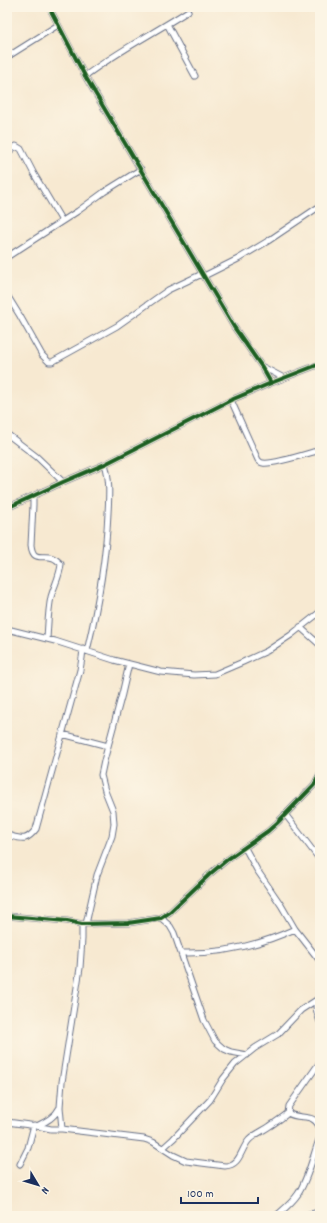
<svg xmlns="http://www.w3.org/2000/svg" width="327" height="1223" font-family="Dekko,sans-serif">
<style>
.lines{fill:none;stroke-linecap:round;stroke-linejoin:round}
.street-casing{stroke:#687086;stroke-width:7}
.street{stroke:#fff;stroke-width:5}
.cycleway-casing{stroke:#fcf5e5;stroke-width:6}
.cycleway{stroke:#1b5e20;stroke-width:4}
</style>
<rect width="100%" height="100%" fill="#fcf5e5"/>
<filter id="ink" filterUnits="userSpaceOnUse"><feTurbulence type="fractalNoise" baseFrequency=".025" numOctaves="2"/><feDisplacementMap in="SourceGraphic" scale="8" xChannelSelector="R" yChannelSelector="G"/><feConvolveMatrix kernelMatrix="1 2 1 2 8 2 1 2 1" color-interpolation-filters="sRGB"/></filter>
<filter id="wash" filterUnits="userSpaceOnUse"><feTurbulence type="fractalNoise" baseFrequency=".012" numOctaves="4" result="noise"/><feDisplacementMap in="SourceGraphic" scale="16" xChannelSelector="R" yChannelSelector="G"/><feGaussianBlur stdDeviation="0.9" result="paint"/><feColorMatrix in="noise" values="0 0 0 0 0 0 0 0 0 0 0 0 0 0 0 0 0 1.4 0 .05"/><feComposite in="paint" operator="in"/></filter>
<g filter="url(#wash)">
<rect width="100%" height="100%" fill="#f7e9d1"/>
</g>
<g filter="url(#ink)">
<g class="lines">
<g class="street-casing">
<path id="street" d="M49 7 85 76 234 327 262 367 271 383
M167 24 195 76
M7 57 58 25
M85 76C118 51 154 33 188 11
M7 153 16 146 21 149 34 174 62 221
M7 257 78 211 104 192 141 169
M204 276 238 259 268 241 320 206
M7 295 20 316 42 355 49 362H52L117 326 168 290 202 274
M263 367 284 378
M231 400 258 460C260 462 261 463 263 463 273 465 309 453 320 450
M7 434 37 457 63 482
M33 496V505L31 545C33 563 43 554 53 558 56 559 59 562 61 564 60 576 54 586 51 597 48 611 48 625 47 639
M7 508 63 482 105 464 231 400 271 383 320 364
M300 627 320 645
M7 629 55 641 114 660 161 672 194 675 215 674 243 662 267 651 291 635 320 612
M87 651C98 605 106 560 108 513 109 496 110 480 105 464
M62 734 108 746
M285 814 320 860
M7 835C22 839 26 842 36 829L80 670 82 658 83 649
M245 848 257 870 281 905 295 929 320 961
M7 916 67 921 82 924 128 923 161 918 170 912 211 873 228 859 268 831 277 823 314 785 320 774
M161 918 170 926 174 933 204 1020 215 1041 224 1049 231 1052 247 1055
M86 924 97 875 112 836 114 824 113 811 105 791 101 775 104 761 122 694 129 664
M181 953C220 954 260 945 295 929
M320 996C313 1004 317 1013 320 1022
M320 1062 289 1106 288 1113C300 1121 314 1111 320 1129
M7 1122 37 1126 51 1129H62L144 1139 153 1142 173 1155 186 1161 225 1166C241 1165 240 1150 249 1140 255 1134 263 1131 270 1126 276 1122 282 1118 288 1113
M37 1126C47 1121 55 1117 60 1107
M62 1129 60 1107 62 1082 80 968 82 939V924
M163 1148 173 1139 210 1100 223 1079 235 1064 255 1048 278 1034 301 1010 318 999
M20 1164 28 1148 34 1125
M276 1216C284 1209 292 1203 298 1194 309 1177 313 1155 320 1137
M300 1216 320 1212"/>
</g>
<use href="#street" class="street"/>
<g class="cycleway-casing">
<path id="cycleway" d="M49 7 85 76 234 327 262 367 271 383
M7 508 63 482 105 464 231 400 271 383 320 364
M7 916 67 921 82 924 128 923 161 918 170 912 211 873 228 859 268 831 277 823 314 785 320 774"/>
</g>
<use href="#cycleway" class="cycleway"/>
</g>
</g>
<rect width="327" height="1223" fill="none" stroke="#fcf5e5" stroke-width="24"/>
<g transform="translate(38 1185) rotate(128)" stroke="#fcf5e5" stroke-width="3" paint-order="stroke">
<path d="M0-3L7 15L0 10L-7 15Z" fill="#1b2f5e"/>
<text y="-6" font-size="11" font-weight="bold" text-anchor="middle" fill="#1b2f5e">N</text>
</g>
<path d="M181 1197v6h77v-6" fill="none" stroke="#1b2f5e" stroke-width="2"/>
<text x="187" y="1197" font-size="12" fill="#1b2f5e" stroke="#fcf5e5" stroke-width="3" paint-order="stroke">100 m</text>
</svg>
